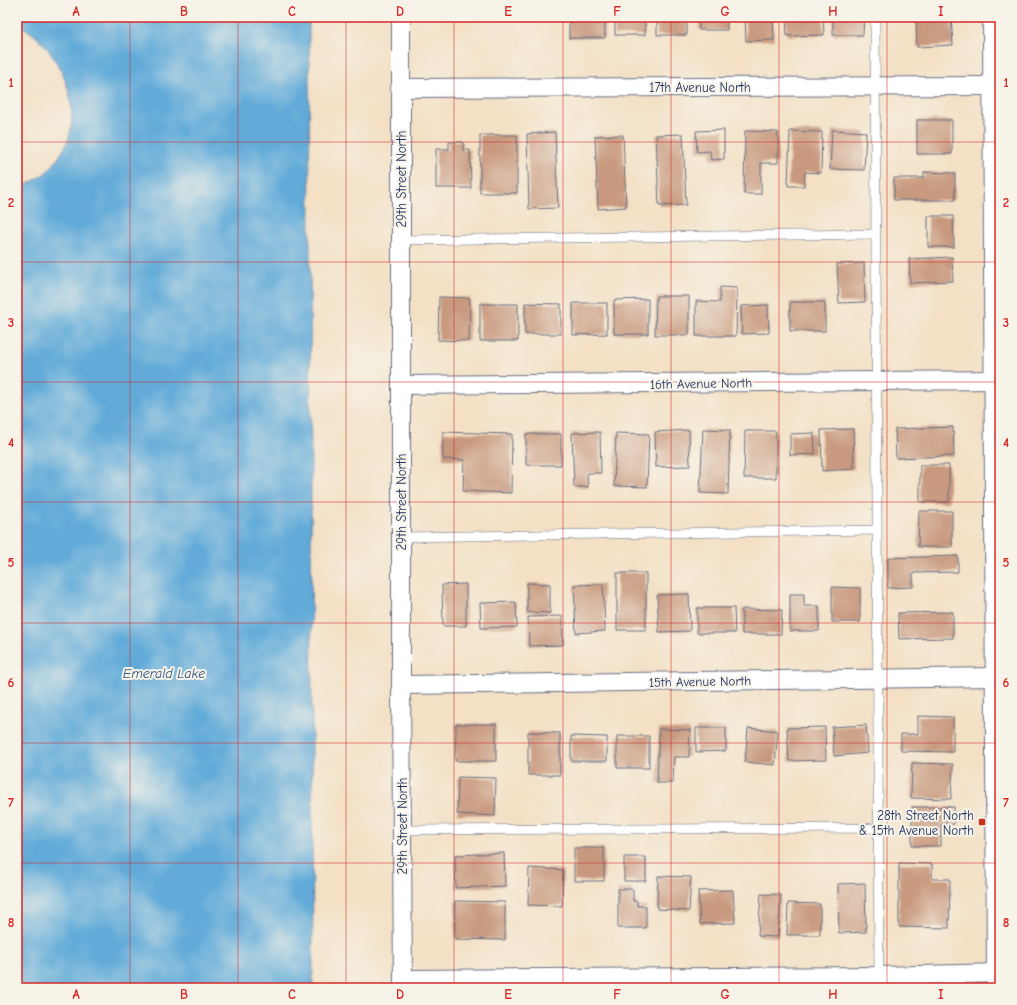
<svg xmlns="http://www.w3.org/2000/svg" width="1017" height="1005" font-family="'Comic Neue',sans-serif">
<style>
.water{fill:#62abd9;stroke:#3e6d9c}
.building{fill:#c8997e}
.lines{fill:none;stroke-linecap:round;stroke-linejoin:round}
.lane-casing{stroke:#676d82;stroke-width:10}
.street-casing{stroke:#676d82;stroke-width:20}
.secondary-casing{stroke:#676d82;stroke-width:24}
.lane{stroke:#fff;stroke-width:9}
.street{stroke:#fff;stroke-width:18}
.secondary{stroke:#fff;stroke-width:22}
.grid{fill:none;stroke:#d62828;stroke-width:1;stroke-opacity:0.55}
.poi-dot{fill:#c8321e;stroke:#f7f3e8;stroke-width:1.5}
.labels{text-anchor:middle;stroke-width:4;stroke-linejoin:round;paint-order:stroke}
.street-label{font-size:13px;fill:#1b2f5e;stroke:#f7f3e8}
.poi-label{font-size:13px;fill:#1b2f5e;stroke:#f7f3e8;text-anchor:end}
.water-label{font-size:14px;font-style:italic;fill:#305483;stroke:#f7f3e8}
.neatline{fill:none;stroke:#d62828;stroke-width:1.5}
.grid-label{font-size:13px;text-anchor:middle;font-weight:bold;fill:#d62828}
</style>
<rect width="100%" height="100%" fill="#f7f3e8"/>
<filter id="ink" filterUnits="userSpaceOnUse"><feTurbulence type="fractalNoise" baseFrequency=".025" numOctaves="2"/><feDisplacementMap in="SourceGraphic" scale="8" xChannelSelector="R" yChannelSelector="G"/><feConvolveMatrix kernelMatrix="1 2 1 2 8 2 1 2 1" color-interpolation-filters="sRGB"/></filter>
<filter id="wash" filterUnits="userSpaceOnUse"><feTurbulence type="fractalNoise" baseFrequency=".012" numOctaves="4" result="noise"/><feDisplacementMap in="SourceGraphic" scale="16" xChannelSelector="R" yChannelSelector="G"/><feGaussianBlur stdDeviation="0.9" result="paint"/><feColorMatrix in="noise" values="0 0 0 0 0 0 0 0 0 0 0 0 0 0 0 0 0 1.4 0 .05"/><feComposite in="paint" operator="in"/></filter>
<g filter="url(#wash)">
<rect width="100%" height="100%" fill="#f3e0c5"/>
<path class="water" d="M17 17H309L313 988H17V189C26 185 36 180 44 174 54 167 68 145 70 133 79 94 54 41 17 24Z"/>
<g id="blocks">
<path class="building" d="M569 17H605V38H569Z
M615 17H645V35H615Z
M657 17H687V35H657Z
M699 17H727V30H699Z
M745 17H773L774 40 746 41Z
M786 17H823L824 35 787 36Z
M833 17H864L863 35H833Z
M916 17H951L953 45 917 47Z
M917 120H952V154H917Z
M724 130V159L711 160 710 151 697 152 696 131Z
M832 130 866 132 864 170 830 169Z
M745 131 778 132V163H761V194H744Z
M790 131 822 132 821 173 805 172 804 186H788Z
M555 132 558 208 529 209 527 134Z
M683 134 686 205 659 206 656 135Z
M480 135H517V193H480Z
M623 135 626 207 598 209 595 136Z
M449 142H463V150H470L471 188H436V149H449Z
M924 172 955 173V200H894V178H924Z
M928 216H953L954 247H928Z
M952 257 953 281 910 283 909 259Z
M864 263 865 302 839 303 837 264Z
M720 287 737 288 736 336H696V301L720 302Z
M656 296H689V335H655Z
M439 297 470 298 469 341 438 340Z
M648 299V334H614V300Z
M790 302H825V331H790Z
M525 303 561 304V334H525Z
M573 303H607V334L573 335Z
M480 304H518V341H480Z
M768 305 769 333 742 334 741 306Z
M953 427 954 456 896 458 895 429Z
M703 429 730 430 728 494 700 493Z
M853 429 854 469 822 471 821 430Z
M689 430 690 466 656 467 655 432Z
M745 431H776V478H744Z
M443 432 512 434 511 493 463 491 464 460 443 459Z
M600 432 601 473H587L588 487H574L572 433Z
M616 433 649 434 647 487 614 486Z
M814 433 815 454 790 455V434Z
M526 434H561V465H526Z
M920 465H949V502H920Z
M919 511H952V547H918Z
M958 556V572L913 573V587L888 588V558Z
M617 573H646V630H617Z
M527 583 550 584V613L527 612Z
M466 584V626H443L442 585Z
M603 584 605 631 576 633 574 585Z
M832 587 860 588V622H832Z
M689 594 690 631 659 632 657 595Z
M790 594H804V606H819V631H790Z
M516 602 517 627 481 628 480 603Z
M697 608H734L735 633H697Z
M742 609 782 610 781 634H742Z
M953 612V638L899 639 898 613Z
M562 616 563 645 529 646 528 617Z
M918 716 953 717V752L901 751V734H918Z
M456 724H496V761H455Z
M866 725 868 753 834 756 832 727Z
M825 727 826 760 789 761 787 728Z
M696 728H726V751L696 752Z
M748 728 778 731 775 765 745 762Z
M659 729 690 730 689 757H674L673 783H657Z
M528 732 560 733V775H528Z
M571 736 607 737V761H571Z
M617 736H649V768H617Z
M912 763 953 764 951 799 911 798Z
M458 777 496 778 495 816 457 814Z
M912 807H954V824H941V846H912Z
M574 848H604V881H574Z
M504 853 505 886 456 888 455 855Z
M624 857H646V881H624Z
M899 863 932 864V879H950L949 928 899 927Z
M529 868 563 870 562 906 528 905Z
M658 876 691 877 689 911 657 909Z
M865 883 866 932 839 933 838 884Z
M618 889H633V901H637V906H646V928H618Z
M733 890 735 923 700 924 698 891Z
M761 894 781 895 778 937 758 936Z
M455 901 505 902V940L455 939Z
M788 903 820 904V935H787Z"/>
</g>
</g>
<g filter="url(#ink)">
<use href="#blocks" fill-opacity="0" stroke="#676d82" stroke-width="1"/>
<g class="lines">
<g class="lane-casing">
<path id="lane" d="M875 17 879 988
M401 240 876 234
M401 537 877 530
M402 830 879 828"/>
</g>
<g class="street-casing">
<path id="street" d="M401 17V685L403 988
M400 88 1000 86
M402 385 1000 380
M401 685 1000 677
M403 979 879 976 1000 973"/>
</g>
<g class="secondary-casing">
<path id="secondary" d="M994 17 998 988"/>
</g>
<use href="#lane" class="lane"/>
<use href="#street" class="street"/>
<use href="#secondary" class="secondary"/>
</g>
</g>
<path class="grid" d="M130 17V988M238 17V988M346 17V988M454 17V988M563 17V988M671 17V988M779 17V988M887 17V988M17 142H1000M17 262H1000M17 382H1000M17 502H1000M17 623H1000M17 743H1000M17 863H1000"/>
<rect class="poi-dot" x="978" y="818" width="8" height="8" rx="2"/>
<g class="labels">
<g class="street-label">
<text x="700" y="92">17th Avenue North</text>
<text transform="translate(401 179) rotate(-90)" y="5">29th Street North</text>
<text transform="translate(701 383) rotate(-1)" y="5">16th Avenue North</text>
<text transform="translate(401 502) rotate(-90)" y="5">29th Street North</text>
<text transform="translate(700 681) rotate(-1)" y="5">15th Avenue North</text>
<text transform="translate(402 826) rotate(-90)" y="5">29th Street North</text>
</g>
<g class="poi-label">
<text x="974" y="820">28th Street North<tspan x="974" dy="15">&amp; 15th Avenue North</tspan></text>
</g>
<g class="water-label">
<text x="164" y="678">Emerald Lake</text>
</g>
</g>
<rect width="1017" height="1005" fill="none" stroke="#f7f3e8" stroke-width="44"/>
<rect x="22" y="22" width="973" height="961" class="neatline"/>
<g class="grid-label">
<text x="76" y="16">A</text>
<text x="184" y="16">B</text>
<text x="292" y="16">C</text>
<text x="400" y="16">D</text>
<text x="508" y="16">E</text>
<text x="617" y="16">F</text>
<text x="725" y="16">G</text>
<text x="833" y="16">H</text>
<text x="941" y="16">I</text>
<text x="11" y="87">1</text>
<text x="1006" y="87">1</text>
<text x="11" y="207">2</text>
<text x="1006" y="207">2</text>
<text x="11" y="327">3</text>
<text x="1006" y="327">3</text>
<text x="11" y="447">4</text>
<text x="1006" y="447">4</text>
<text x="11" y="567">5</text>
<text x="1006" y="567">5</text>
<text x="11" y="687">6</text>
<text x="1006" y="687">6</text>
<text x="11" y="807">7</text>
<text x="1006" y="807">7</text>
<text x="11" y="927">8</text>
<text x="1006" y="927">8</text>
<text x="76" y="999">A</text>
<text x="184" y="999">B</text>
<text x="292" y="999">C</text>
<text x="400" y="999">D</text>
<text x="508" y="999">E</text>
<text x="617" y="999">F</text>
<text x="725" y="999">G</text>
<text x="833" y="999">H</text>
<text x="941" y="999">I</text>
</g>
</svg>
